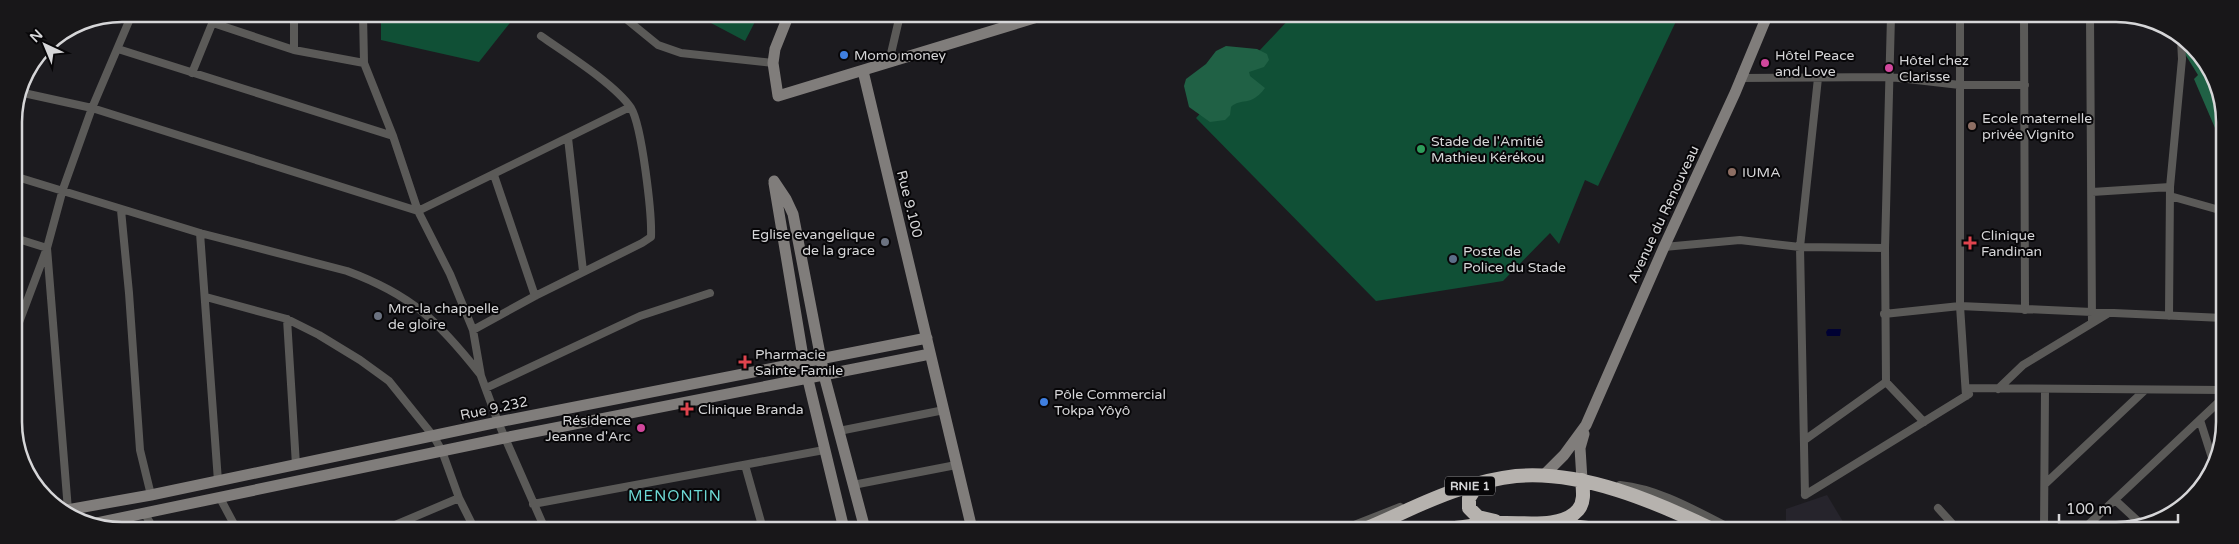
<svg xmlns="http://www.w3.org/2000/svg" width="2239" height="544" font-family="'Varela Round',sans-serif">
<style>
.built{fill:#26242c}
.green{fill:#105036}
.forest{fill:#206145}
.water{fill:#000133}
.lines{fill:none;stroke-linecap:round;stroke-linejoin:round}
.street{stroke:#5b5a58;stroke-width:8}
.secondary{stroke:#807d7b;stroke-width:11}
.highway{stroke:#b6b2ae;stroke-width:14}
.shop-dot{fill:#3f7fe0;stroke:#070608;stroke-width:2}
.hotel-dot{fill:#d1479c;stroke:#070608;stroke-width:2}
.education-dot{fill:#8d6e63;stroke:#070608;stroke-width:2}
.leisure-dot{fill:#2e9e5b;stroke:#070608;stroke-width:2}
.worship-dot{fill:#6b7280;stroke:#070608;stroke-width:2}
.health-dot{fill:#e0444e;stroke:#070608;stroke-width:2}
.service-dot{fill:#5c6f8a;stroke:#070608;stroke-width:2}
.labels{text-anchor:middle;stroke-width:4;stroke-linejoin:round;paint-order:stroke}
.shield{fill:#070608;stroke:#98989a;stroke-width:1}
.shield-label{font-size:12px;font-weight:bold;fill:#d6d6d8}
.poi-label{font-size:14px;fill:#d6d6d8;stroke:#070608;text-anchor:start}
.street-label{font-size:14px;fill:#d6d6d8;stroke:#070608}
.neighbourhood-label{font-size:15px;letter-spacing:1px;fill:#6dd9d4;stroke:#070608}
.rim{fill:none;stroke:#d6d6d8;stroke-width:2.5}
</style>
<rect width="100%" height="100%" fill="#1c1b1f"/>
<path class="built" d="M1827 495 1848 530H1786V509Z"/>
<path class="green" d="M381 14H517L479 62 381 40Z
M694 14H759L745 41Z
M1293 15H1679L1598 186 1585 180 1559 244 1550 233 1503 281 1376 301 1196 118Z"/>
<path class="forest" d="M2185 41 2194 46 2223 101V161L2218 135 2194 79 2198 75 2185 54Z
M1226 46 1257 49 1267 54 1269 60 1264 67 1249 72 1250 76 1265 88C1250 108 1241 97 1231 107L1230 115 1225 120 1210 122 1189 107 1184 86 1186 79 1206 64 1216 51Z"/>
<path class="water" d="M1828 329H1841L1840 336H1827L1826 332Z"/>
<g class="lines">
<path class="street" d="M294 14V50
M363 14 364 63 393 136 418 211 450 274 473 330 481 376 498 422 545 529
M620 14 658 45 681 53 773 63
M1891 16 1885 248 1886 382 1924 422
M1960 16V306L1966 396
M2024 16 2025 310
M2090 16 2092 323
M213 23 294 50 364 63
M118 49 393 136
M889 62 900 15
M192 73 216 14
M1740 78 1890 77 1960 85H2025
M19 92 92 108 418 211 630 107
M22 93 44 49
M568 138 583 271
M494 175 535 296
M14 176 200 233 347 271C412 295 438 321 480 374
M2092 192 2170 187
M2170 196 2223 211
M121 210 129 293 140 450 151 495
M200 233 218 481
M15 238 47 248 68 510
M1664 247 1740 240 1800 247 1885 248
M206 297 287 319 319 335 360 360 389 381 434 437 442 451 459 498 474 528
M1884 314 1960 306 2223 318
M2169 316 2170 187 2182 59 2181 39
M287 319 296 465
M473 330 535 296 642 243 651 237C652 214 642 126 631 108 615 84 565 53 541 36
M15 333 47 248 63 189 92 108 132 14
M486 388 640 316 710 293
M1966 388 2223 390
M1998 389 2023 365 2107 314
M2200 420 2213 461
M839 431 944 410
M1806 439 1886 382
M745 465 763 529
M2045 484 2145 390
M853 485 956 465
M1620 485C1660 489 1698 512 1734 530
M1805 495 1800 247 1818 78
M1805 495 1969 394
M220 498 236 528
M2115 500 2140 523
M533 504 824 450
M1938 508 1958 530
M145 514 153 528
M388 528 459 498
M1344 529 1400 507
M2044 530 2045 389
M2069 530 2089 524 2223 398"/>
<path class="secondary" d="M789 14 775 49 773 63 778 96 1044 15
M863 71 972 529
M774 181 786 199 793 214 824 375 865 529
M774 183 804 363 844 529
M1543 476 1564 455 1586 425 1664 247 1735 93 1767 16
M1582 480 1580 448 1584 434
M67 510 151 495 498 422 927 338
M92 524 504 438 930 354"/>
<path class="highway" d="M1478 484 1469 498V508L1478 517 1495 521
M1555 524 1604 530
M1365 529C1397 516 1428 499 1460 489 1478 483 1498 478 1516 476 1582 470 1656 502 1714 530
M1447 529C1464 527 1483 524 1501 523 1523 522 1562 529 1578 510 1585 502 1583 490 1582 480"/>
</g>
<g class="shop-dot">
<circle cx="844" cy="55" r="5"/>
<circle cx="1044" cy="402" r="5"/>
</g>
<g class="hotel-dot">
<circle cx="1765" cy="63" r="5"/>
<circle cx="1889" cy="68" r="5"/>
<circle cx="641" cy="428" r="5"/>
</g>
<g class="education-dot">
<circle cx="1972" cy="126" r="5"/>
<circle cx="1732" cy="172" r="5"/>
</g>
<circle class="leisure-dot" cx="1421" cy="149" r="5"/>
<g class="worship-dot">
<circle cx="885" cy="242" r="5"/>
<circle cx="378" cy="316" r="5"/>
</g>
<g class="health-dot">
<path d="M1967.5 235.5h5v5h5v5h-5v5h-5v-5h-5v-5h5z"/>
<path d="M742.5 354.5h5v5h5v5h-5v5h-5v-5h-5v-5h5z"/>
<path d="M684.5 401.5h5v5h5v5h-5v5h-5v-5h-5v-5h5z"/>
</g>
<circle class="service-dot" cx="1453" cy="259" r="5"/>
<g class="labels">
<rect class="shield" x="1445" y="476.5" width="50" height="19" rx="4"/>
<g class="shield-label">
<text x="1470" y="490">RNIE 1</text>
</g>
<g class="poi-label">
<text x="854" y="60">Momo money</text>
<text x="1775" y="60">Hôtel Peace<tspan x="1775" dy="16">and Love</tspan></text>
<text x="1899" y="65">Hôtel chez<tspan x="1899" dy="16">Clarisse</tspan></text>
<text x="1982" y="123">Ecole maternelle<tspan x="1982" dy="16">privée Vignito</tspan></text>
<text x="1431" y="146">Stade de l'Amitié<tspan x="1431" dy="16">Mathieu Kérékou</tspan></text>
<text x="1742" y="177">IUMA</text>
<text x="875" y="239" text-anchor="end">Eglise evangelique<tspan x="875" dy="16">de la grace</tspan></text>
<text x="1981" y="240">Clinique<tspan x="1981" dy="16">Fandinan</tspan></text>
<text x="1463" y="256">Poste de<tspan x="1463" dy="16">Police du Stade</tspan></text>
<text x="388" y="313">Mrc-la chappelle<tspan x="388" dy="16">de gloire</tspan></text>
<text x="755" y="359">Pharmacie<tspan x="755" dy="16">Sainte Famile</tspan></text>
<text x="1054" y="399">Pôle Commercial<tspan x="1054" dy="16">Tokpa Yôyô</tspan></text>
<text x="698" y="414">Clinique Branda</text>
<text x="631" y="425" text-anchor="end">Résidence<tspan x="631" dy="16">Jeanne d'Arc</tspan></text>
</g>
<g class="street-label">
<text transform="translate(910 204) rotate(76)" y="5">Rue 9.100</text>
<text transform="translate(1663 214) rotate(-65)" y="5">Avenue du Renouveau</text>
<text transform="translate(494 408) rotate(-12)" y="5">Rue 9.232</text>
</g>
<g class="neighbourhood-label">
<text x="675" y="501">MENONTIN</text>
</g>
</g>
<path d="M0 0H2239V544H0ZM122 22H2116A100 100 0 0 1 2216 122V422A100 100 0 0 1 2116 522H122A100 100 0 0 1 22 422V122A100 100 0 0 1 122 22Z" fill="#181719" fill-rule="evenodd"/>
<path class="rim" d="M122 22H2116A100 100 0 0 1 2216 122V422A100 100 0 0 1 2116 522H122A100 100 0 0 1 22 422V122A100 100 0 0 1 122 22Z"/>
<g transform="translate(45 45) rotate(316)" stroke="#070608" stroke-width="4" paint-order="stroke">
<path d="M0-4L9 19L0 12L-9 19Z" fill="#d6d6d8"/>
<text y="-8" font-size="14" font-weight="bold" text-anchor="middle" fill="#d6d6d8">N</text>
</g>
<path d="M2059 514v8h119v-8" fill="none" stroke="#d6d6d8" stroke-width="2.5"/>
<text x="2066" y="514" font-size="15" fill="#d6d6d8" stroke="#070608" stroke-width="4" paint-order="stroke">100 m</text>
</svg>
